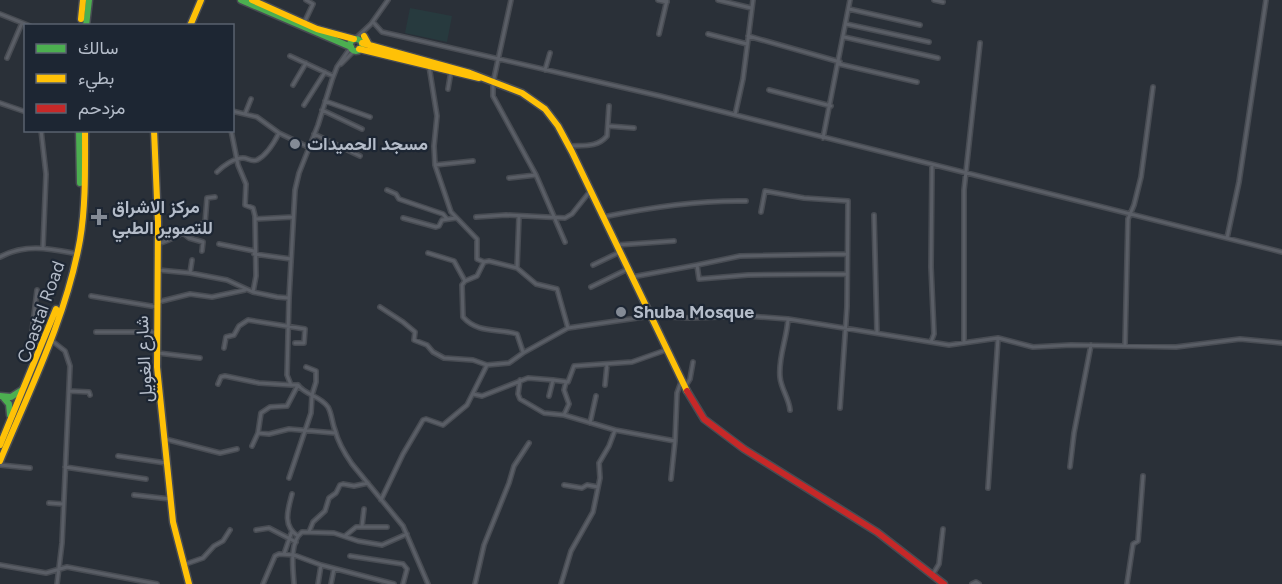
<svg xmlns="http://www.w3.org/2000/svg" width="1282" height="584" font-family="Figtree,Vazirmatn,sans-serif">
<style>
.green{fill:#273a3e}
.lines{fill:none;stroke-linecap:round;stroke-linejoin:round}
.street-casing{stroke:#484c53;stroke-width:6}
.fast-casing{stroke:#484c53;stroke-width:9}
.slow-casing{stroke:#484c53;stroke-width:9}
.jam-casing{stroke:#484c53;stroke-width:9}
.street{stroke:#5a5e66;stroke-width:3}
.fast{stroke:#4caf50;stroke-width:6}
.slow{stroke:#ffc107;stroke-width:6}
.jam{stroke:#c62828;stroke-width:6}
.poi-dot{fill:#848b96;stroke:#1d2633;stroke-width:2}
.labels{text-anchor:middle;stroke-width:4.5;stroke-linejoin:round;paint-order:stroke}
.poi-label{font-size:18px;font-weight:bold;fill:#b4bcc9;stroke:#1d2633;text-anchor:start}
.street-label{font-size:18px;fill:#b4bcc9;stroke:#1d2633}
</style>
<rect width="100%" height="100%" fill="#2a3038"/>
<path class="green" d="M410 8 452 16 447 42 405 33Z"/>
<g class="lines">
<g class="street-casing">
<path id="street" d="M511 0 493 83V96L536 175 565 242
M658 0 667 2
M718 0 751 8
M934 0 943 2
M849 9 920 25
M0 14 30 26
M373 22 382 32 660 96 1282 252
M304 23 313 4 306 0
M846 24 929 42
M659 34 667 0
M708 34 747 44
M748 36 840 62
M844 37 938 58
M355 39 371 24 388 0
M351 47 337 67 332 80 318 125 299 173 295 190 289 298 287 375 291 385H298C305 395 321 396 328 407 332 414 332 423 335 430 338 442 345 454 352 464L403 526 428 584
M290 56 333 76
M7 58 22 23
M341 64 355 50
M839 64 917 82
M429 66 437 116 434 146 435 165 451 212 477 239V259L484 262 489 261 517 268 519 216
M545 70 550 53
M293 85 306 63
M448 89 451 71
M769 90 831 106
M325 101 370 117
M0 103 26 112
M304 105 325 72
M322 110 362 129
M232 111 257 117 279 133 308 147
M245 114 251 99
M735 115 743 79 753 0
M608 126 634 128
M41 130 46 174 43 247
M231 130 238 165 246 184 245 205 253 208 255 216 256 276 253 292
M314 134 360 156
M823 138 850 0
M569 146C583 145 597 148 607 136L609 106
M435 165 473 161
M217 172C223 166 234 158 243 158 248 158 251 162 257 160 267 155 274 143 279 133
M509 178 536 175
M387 190 396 194 399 199 443 214 447 219
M761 212 765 191 804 198 848 201 847 307 840 408
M874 215 877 332
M476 217 506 215 565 218 572 214 591 190
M603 217C651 207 697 200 746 201
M403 218 436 227 439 226 442 220 456 218
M255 219 293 217
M183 233 189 238 203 242 202 251
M1227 238 1239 182 1266 0
M157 244C175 240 188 228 205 223L207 198 215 197
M219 244 254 251
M617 245 674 241
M428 253 454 261 465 281
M254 254 291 259
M0 257C24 244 47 248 73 253
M484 262 477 276 465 281 462 285 463 317C478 334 498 328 517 334L523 352
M593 265 620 252
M697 265 740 256 847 254
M517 268 536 284 557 289 568 328 651 316 690 318 748 316 788 319 949 345 998 338 1033 347 1071 345 1176 347 1240 339 1282 343
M158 270 190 273 227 280 253 292 277 297 289 298
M190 273 192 260
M632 277 697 265 699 279 748 275 847 274
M591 287 628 269
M91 296 157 307
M158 302 190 294 212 297 245 290
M380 307 403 322 415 332 414 340 427 345 433 352 444 358 473 360 487 365
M788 319C787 339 778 357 780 377 781 389 789 398 790 410
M96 332H156
M51 340 65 351 70 366 62 543 57 584
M931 342 934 334 931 267 932 166
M964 343V190L980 43
M1125 345 1128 219 1134 205 1141 177 1153 87
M224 348 226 337 234 335 239 326 248 320 305 329 304 343H295
M36 350 32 332 37 290
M158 353 200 358
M520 380 518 394 520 399 544 413 564 415 615 430
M218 384 221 377 225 376 259 383 291 385
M605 385 607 365
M685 387 690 379 693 362
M69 391 89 392 90 395
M473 394 482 396 528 378 553 380
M549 396 553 380 568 382 574 366 632 362 666 350
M564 415 569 404 564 390 566 382
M590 423 596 396
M258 433 269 434 289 429 335 433
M165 439 220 453 237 449
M252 446 258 433 261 413 270 407 287 406 298 385
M118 456 166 463
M0 465 30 468
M65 467 146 479
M1070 467 1074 433 1091 345
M289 478 311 413 312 395 316 382V371L306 367
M671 479 675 441
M564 485 582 488 587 485 598 487
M988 488 998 338
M292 494C288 509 282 526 298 536
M134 495 170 499
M381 500 403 454 423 420 426 419 443 425 467 405 487 365 509 363 523 353 568 328
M49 503 63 504
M362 526 364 509
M256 530 269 528 296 542
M309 532 313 522 325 511 329 498 336 493 340 485 343 484 354 486 368 483
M345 536 356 527H387
M284 554 292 531
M350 556 403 564 407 569 403 584
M0 565 46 573 67 567 157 584
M183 565 203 558 214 546 223 541 230 530
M933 574 939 564 943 529
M263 584 275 556 279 554 294 555 321 565 394 584
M294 584C293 569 289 542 302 532L334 533 358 541 382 545 407 534
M318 584 321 565
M331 584 334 569
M475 584 484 545 509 483 514 466 529 443
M561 584 571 551 593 512 600 478 599 463 609 446 615 430 675 441 677 393 681 382
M972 584 976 582 979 584
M1127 584 1133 544 1138 541 1143 476"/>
</g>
<g class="fast-casing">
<path id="fast" d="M241 0 351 47
M86 26 89 0
M350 45a6 6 0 1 1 12 0a6 6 0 1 1-12 0Z
M79 130 80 183
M0 396 11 397 22 390
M3 397 9 404 10 415"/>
</g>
<g class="slow-casing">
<path id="slow" d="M252 0 317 29 354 39
M81 19 83 0
M190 26 201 0
M364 36 369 45
M362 43 470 73 522 93 545 109 558 126 572 152 687 391
M359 49 479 78
M154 130 158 222 157 367 173 522 189 584
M0 445 56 309
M0 461C30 389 66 318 80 240 86 204 85 167 85 130"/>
</g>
<g class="jam-casing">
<path id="jam" d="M687 391 704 419 744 449 877 532 944 584"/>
</g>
<use href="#street" class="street"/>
<use href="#fast" class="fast"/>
<use href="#slow" class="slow"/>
<use href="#jam" class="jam"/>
</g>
<g class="poi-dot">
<circle cx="295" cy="144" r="6"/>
<path d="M96 208h6v6h6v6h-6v6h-6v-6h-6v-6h6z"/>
<circle cx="621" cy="312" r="6"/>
</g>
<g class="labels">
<g class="poi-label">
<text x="307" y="150">مسجد الحميدات</text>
<text x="112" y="213">مركز الاشراق<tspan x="112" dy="21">للتصوير الطبي</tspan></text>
<text x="633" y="318">Shuba Mosque</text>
</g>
<g class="street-label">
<text transform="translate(41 312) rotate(-70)" y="6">Coastal Road</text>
<text transform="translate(144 359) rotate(-93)" y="6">شارع الغويل</text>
</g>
</g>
<rect x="24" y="24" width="210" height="108" fill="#1d2633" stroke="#59626f" stroke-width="1.5"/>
<rect x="36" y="44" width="30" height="9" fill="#4caf50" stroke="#59626f" stroke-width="1.5"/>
<text x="78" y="54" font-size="18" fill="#b4bcc9">سالك</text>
<rect x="36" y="74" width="30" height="9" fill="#ffc107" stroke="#59626f" stroke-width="1.5"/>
<text x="78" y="84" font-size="18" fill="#b4bcc9">بطيء</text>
<rect x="36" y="104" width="30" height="9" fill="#c62828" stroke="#59626f" stroke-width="1.5"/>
<text x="78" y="114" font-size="18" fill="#b4bcc9">مزدحم</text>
</svg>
